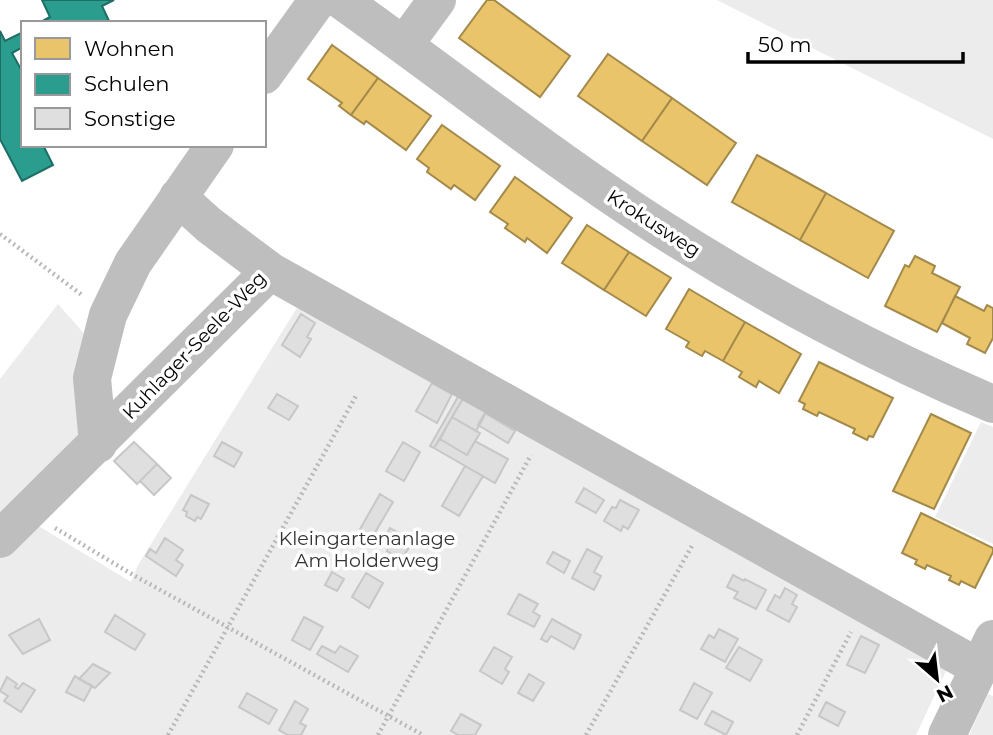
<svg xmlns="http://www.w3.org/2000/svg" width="993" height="735" font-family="Montserrat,sans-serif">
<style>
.green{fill:#ececec}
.homes{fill:#e9c46a;stroke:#a3894a;stroke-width:2}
.schools{fill:#2a9d8f;stroke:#1d6e64;stroke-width:2}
.building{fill:#dfdfdf;stroke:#c7c7c7;stroke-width:2}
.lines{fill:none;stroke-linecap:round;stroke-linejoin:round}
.path{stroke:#b9b9b9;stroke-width:4.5;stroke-dasharray:2 3.5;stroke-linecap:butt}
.minor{stroke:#bebebe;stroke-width:38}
.labels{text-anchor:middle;stroke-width:7;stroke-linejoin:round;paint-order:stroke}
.street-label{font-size:19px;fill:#000;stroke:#fff}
.park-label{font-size:19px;fill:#333;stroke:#fff}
</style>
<rect width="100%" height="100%" fill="#fff"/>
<path class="green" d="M717 0H993V139Z
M303 298 951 660 916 735H0V553L32 522 131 582 138 565Z
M58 304 88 338 87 439 0 521V379Z
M981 422 993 427V544L935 517Z
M988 694 993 696V735H969Z"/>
<path class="homes" d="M487 0H494L570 56 540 97 459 38Z
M332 45 378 78 351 115 339 106 342 103 308 79Z
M608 54 672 98 642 141 578 96Z
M378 78 431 116 406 150 366 121 364 124 351 115Z
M672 98 736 143 707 185 642 141Z
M442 125 500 166 475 200 454 185 451 189 427 172 429 168 417 159Z
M757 155 826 193 800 240 732 202Z
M515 177 572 218 547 253 527 238 525 242 505 228 508 224 490 212Z
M826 193 894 231 868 278 800 240Z
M587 225 629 252 604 290 562 263Z
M629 252 671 278 646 316 604 290Z
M915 256 935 266 932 273 960 287 937 332 885 306 905 265 909 267Z
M689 289 745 322 723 361 705 351 702 356 686 347 689 342 666 329Z
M955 296 984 311 987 305 993 308V338L985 353 967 344 970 338 942 323Z
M745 322 801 354 779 393 759 381 756 387 739 377 742 372 723 361Z
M819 362 893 398 873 437 869 436 867 440 853 433 855 429 819 412 817 416 803 409 805 404 799 401Z
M931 414 971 433 934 509 893 491Z
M921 513 993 548V552L975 588 961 581 959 585 949 580 951 576 927 565 925 569 915 564 917 560 902 553Z"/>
<path class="schools" d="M42 0H114L102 6 110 23H39L50 17Z
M0 31 5 41 23 32V47L12 53 23 73V145H43L53 165 22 181 0 139Z"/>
<path class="building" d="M301 314 315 323 307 337 311 339 300 357 282 345Z
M432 383 452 394 437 423 416 411Z
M277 394 298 406 289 420 268 408Z
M459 395 464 397 434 448 430 446Z
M465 395 488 409 476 431 452 417Z
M485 413 515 431 508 443 478 425Z
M452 417 480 433 467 455 440 439Z
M440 439 467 455 475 441 508 459 495 483 434 448Z
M134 442 157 464 137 484 114 461Z
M222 442 242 453 234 467 214 456Z
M403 442 420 452 404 481 386 471Z
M157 464 171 478 154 495 140 481Z
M465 466 483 476 459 516 442 506Z
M584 488 604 500 596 513 576 502Z
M380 494 393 502 373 536 360 529Z
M191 495 209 504 201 519 197 517 195 521 186 516 187 512 183 510Z
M620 500 639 510 628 529 623 526 621 531 604 521 612 507 616 508Z
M390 528 413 541 403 557 400 555 399 558 387 551 388 548 381 544Z
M165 538 183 550 176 560 183 565 176 576 146 556 150 549 156 553Z
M587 549 602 557 594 572 601 576 594 590 572 578Z
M553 552 570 561 564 573 547 563Z
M332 572 344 579 337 591 325 585Z
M366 573 383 583 369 608 352 597Z
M733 575 744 581 745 579 766 590 756 609 734 598 738 592 727 587Z
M785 588 797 595 792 604 797 607 789 622 767 610 775 595 780 598Z
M519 594 538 604 533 612 540 616 534 627 508 614Z
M115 615 145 634 135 650 105 632Z
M304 617 323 627 310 650 292 640Z
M39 619 50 640 23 654 9 635Z
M552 619 581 635 574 649 551 636 547 642 541 639Z
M719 629 738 639 725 662 701 649 709 635 714 638Z
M861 636 879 645 865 673 847 665Z
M322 646 335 653 340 646 358 656 348 672 317 654Z
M494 647 512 657 505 669 509 672 502 684 480 671Z
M739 647 762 660 750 681 726 668Z
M93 664 110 673 95 688 79 679Z
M529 674 544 683 533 701 518 693Z
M75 676 92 686 84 701 66 692Z
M7 677 17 684 15 687 18 689 23 683 35 690 21 712 4 701 8 696 0 691Z
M694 683 712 693 697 719 680 710Z
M247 693 277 710 269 724 239 707Z
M295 701 308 709 300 723 306 726 301 735H288L279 730Z
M826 702 845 712 838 726 819 716Z
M712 711 733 722 726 735 705 724Z
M461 714 481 725 475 735H458L451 731Z"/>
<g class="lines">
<path class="path" d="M0 234 82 295
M55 528 135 576 423 735
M168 735 357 394
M378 735 531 455
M586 735 693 544
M797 735 851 632"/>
<path class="minor" d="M341 0C448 76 550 157 660 228 763 294 881 357 993 404
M404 45 437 0
M264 75 318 0
M270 271 978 667
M98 444 92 378 108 315 133 263 215 145
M0 539 270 271 209 225 178 197
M947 735 993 639"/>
</g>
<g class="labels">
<g class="street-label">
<text transform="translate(654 223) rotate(33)" y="7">Krokusweg</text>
<text transform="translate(194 345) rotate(-46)" y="7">Kuhlager-Seele-Weg</text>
</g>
<g class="park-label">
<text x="367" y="545">Kleingartenanlage<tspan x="367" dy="22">Am Holderweg</tspan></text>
</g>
</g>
<rect x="21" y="21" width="245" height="126" fill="#ffffff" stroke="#999999" stroke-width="2"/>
<rect x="35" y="38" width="35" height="21" fill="#e9c46a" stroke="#999999" stroke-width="2"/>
<text x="84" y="56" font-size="21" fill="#000000">Wohnen</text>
<rect x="35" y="74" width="35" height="21" fill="#2a9d8f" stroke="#999999" stroke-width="2"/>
<text x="84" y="91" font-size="21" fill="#000000">Schulen</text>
<rect x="35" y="108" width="35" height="21" fill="#dfdfdf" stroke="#999999" stroke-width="2"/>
<text x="84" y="126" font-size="21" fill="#000000">Sonstige</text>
<g transform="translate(937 679) rotate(152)" stroke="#ffffff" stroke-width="5" paint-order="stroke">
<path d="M0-5L12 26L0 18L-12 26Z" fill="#000000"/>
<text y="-10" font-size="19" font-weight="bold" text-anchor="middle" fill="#000000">N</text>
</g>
<path d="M748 52v10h215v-10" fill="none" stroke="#000000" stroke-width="3.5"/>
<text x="758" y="52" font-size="21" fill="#000000" stroke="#ffffff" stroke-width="5" paint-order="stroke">50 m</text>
</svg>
